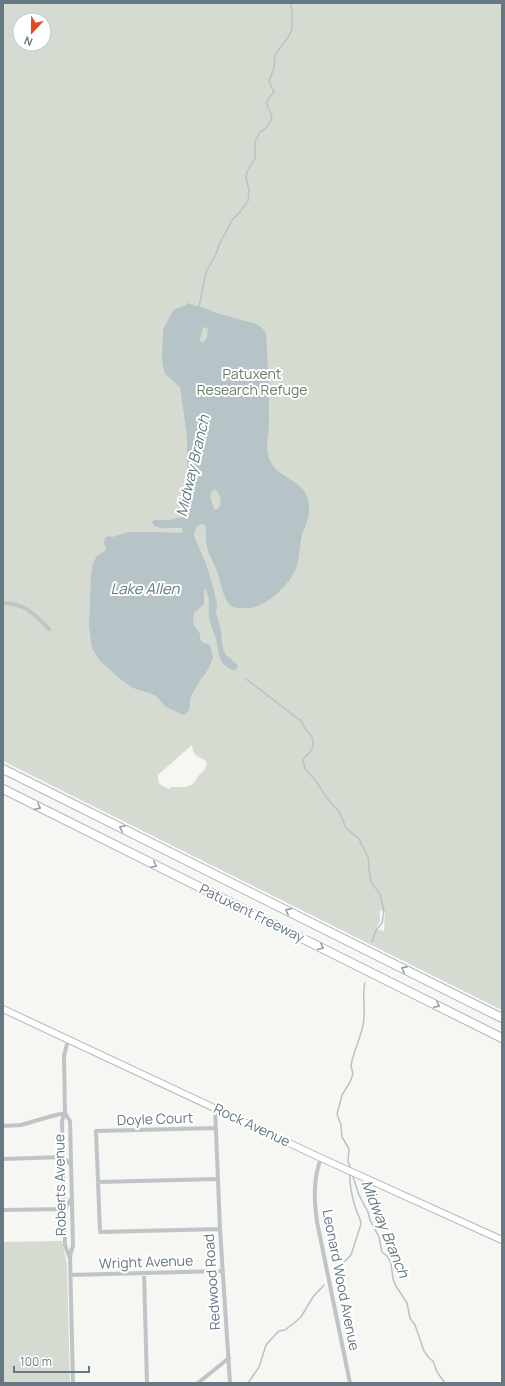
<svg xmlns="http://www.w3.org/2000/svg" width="505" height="1386" font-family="Manrope,sans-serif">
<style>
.green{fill:#d6dbd2;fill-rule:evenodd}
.water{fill:#b6c3c7;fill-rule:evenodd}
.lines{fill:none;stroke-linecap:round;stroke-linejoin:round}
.stream{stroke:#b6c3c7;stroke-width:1.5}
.secondary-casing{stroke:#b2b8bc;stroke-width:8}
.highway-casing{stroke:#b3b7ba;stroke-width:10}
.street{stroke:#bfc4c7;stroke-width:4}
.secondary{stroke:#fff;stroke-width:6}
.highway{stroke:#fff;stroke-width:8}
.oneway{stroke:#93a0a9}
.labels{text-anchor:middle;stroke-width:4;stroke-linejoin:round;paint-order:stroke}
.park-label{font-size:14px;fill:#6a7b64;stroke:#fff}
.street-label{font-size:14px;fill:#657884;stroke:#fff}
.water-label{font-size:15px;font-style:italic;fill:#617980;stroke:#fff}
</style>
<rect width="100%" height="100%" fill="#f6f6f3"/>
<path class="green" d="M3 3H502V1010L3 761ZM20 20H44V44H20ZM192 745C193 755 196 756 205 760L207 764 205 769 199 775 193 784 186 787H171L169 789C160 784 158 786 158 775ZM380 910 385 912 384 931 376 929 380 921Z
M62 1241 67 1264 70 1383H3V1242Z"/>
<path class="water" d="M187 303 210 310 213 312 256 324C261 327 264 329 266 334 268 362 269 390 269 419 270 431 265 443 268 455 275 482 307 476 309 506 310 517 305 526 302 535 299 547 300 560 295 571 287 587 265 608 247 608 241 608 234 609 230 605 222 596 221 582 217 571 214 563 208 554 207 546 205 539 207 532 205 525L202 524 196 527 194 536 206 564 212 583 217 605 216 612 221 631 223 649 226 655 238 665 236 670H233C216 663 220 652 215 636 213 629 209 623 209 615 208 606 211 595 204 588V604L194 613 193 619 194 625 200 634V639L202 642 210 645 213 658 206 673 201 679 191 696 189 710 184 715 166 707 155 695 133 688 120 679 100 661 92 648 89 626 91 576 93 563 97 556 106 550 104 542 105 538 109 536 112 537 129 532H156L179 533 183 532 182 528H160L154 526 152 522 154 520H169L182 517 186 513 188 507 189 483 187 473V437L180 387 165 374 163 366 162 357 163 330 173 310 186 305ZM205 327 208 329 207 337 204 342 201 343 200 339 203 328ZM214 489C222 494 222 502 218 509H214L210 496 211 493Z"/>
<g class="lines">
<path class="stream" d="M199 307 206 272 216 254 219 245 232 220 239 213 248 201 249 190 246 178 247 172 255 158V142L260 132 266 128 271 120 272 116 268 108 267 103 268 99 274 92 269 81 274 68 275 56 277 52 289 36 292 29V9L290 3
M246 679 301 721 307 731 312 737 313 741V746L310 752 304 758 303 761 305 769 316 781 327 798 340 813 346 828 359 839 368 857 370 877 371 882 380 894 384 911 382 923 376 930 372 942
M351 1170 348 1161 349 1149 342 1137 341 1125 337 1114 342 1095 350 1082 353 1074 351 1066 352 1061C355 1047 363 1034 364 1018 365 1006 362 994 365 983
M352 1174 359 1195 368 1212 370 1220 379 1237 382 1252 387 1256 391 1263 393 1279 396 1286 407 1303 410 1318 415 1325 424 1351 429 1358 433 1361 437 1372 445 1383
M334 1275 339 1271 341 1265 351 1255 361 1224C361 1219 358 1216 357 1212 353 1202 349 1184 350 1173
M248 1383 259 1367 266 1345 276 1334 279 1331 285 1330 294 1323 301 1317 313 1297 324 1285"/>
<g class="secondary-casing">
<path id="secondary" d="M3 1009 321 1158 502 1240"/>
</g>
<g class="highway-casing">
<path id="highway" d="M3 769 502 1018
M3 789 502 1038"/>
</g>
<path class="street" d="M3 603C25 603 35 615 49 629
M68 1040 64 1056 65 1113 62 1121 65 1245 69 1256
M215 1108 220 1229 230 1383
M65 1113 70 1121 73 1245 70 1256 73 1383
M3 1126 21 1125 52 1116 65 1113
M216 1128 96 1131 100 1232 220 1229
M321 1158C313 1179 314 1200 317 1222L350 1383
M3 1159 63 1157 71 1165
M98 1182 217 1179
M3 1210 65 1209 71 1199
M144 1273 147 1383
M70 1275 222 1271
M198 1383 229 1358"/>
<use href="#secondary" class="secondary"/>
<use href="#highway" class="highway"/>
</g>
<defs><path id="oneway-chevron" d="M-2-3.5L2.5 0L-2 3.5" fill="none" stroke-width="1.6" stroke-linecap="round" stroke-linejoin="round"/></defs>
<g class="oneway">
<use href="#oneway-chevron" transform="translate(38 807) rotate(26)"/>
<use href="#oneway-chevron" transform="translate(122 828) rotate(-154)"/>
<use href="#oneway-chevron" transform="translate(154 865) rotate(26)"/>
<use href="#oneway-chevron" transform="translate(288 911) rotate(-154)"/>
<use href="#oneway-chevron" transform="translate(321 947) rotate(26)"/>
<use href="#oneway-chevron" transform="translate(404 969) rotate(-154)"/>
<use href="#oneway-chevron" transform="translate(437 1005) rotate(26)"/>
</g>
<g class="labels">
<g class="park-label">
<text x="252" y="379">Patuxent<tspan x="252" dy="16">Research Refuge</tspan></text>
</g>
<g class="street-label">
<text transform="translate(252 913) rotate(26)" y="5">Patuxent Freeway</text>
<text transform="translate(155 1119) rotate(-2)" y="5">Doyle Court</text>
<text transform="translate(252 1125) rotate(25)" y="5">Rock Avenue</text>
<text transform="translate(60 1185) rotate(-91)" y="5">Roberts Avenue</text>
<text transform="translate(146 1262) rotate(-2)" y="5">Wright Avenue</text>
<text transform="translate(341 1280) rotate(79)" y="5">Leonard Wood Avenue</text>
<text transform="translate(212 1282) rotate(-94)" y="5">Redwood Road</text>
</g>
<g class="water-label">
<text transform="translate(193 466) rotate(-77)" y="5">Midway Branch</text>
<text x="145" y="594">Lake Allen</text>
<text transform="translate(385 1229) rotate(68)" y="5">Midway Branch</text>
</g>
</g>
<rect width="505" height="1386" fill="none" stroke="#657884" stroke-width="8"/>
<g transform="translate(32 32) rotate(202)"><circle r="19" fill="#ffffff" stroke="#c1c9ce"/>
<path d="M0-3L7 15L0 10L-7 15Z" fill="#e14a28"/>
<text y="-6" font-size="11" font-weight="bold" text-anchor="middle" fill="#657884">N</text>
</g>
<path d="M14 1366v6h75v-6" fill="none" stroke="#657884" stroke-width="2"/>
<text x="20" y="1366" font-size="12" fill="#657884" stroke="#ffffff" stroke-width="3" paint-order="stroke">100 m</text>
</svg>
